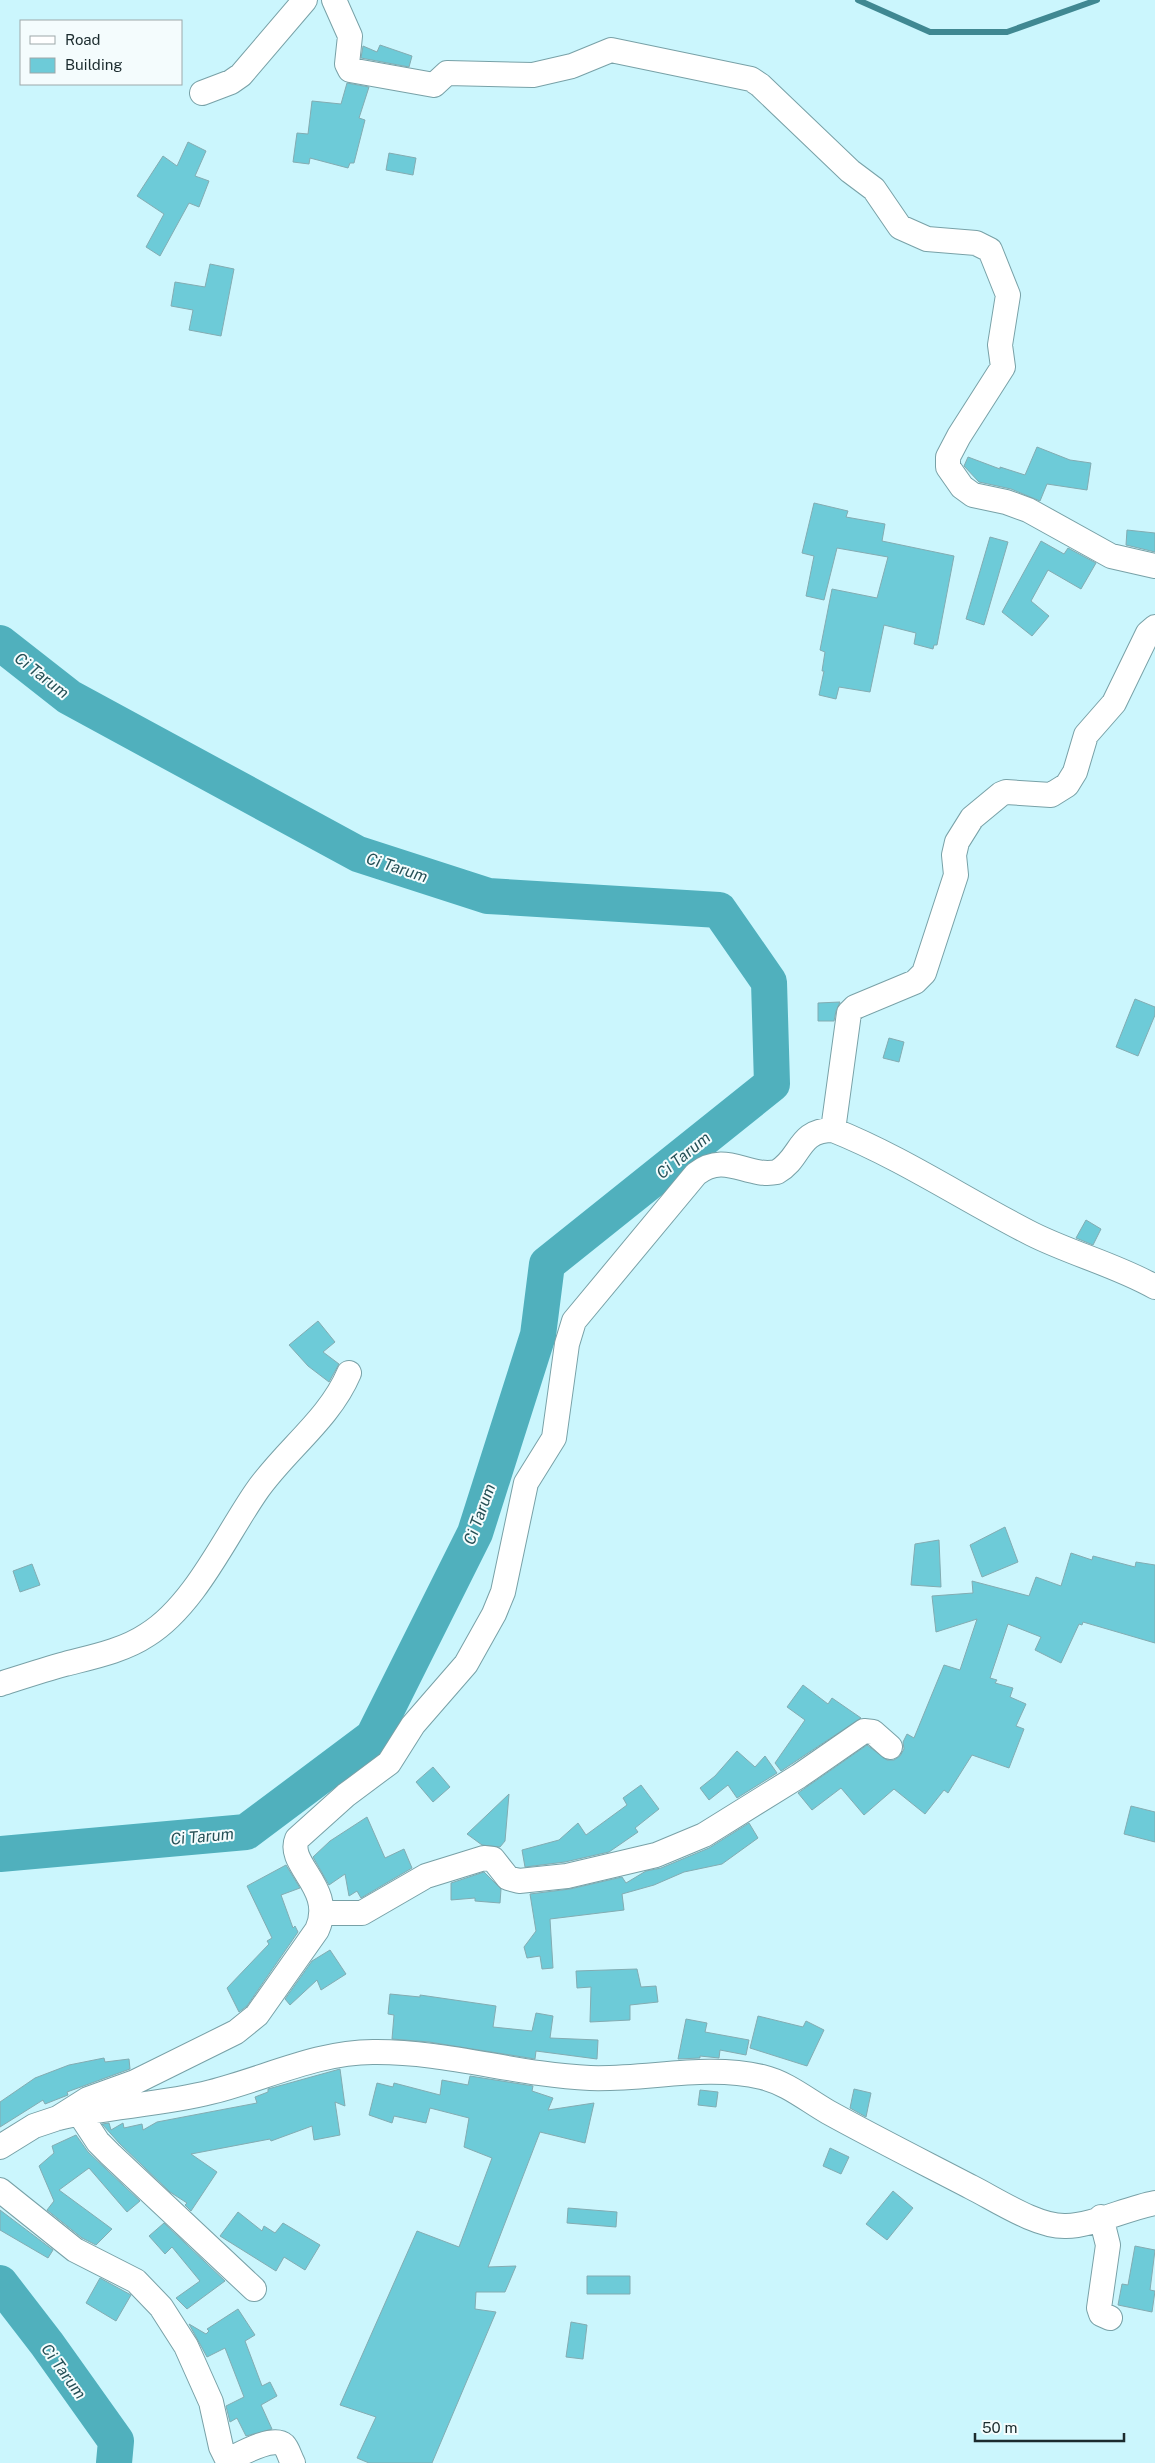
<svg xmlns="http://www.w3.org/2000/svg" width="1155" height="2463" font-family="'Public Sans',sans-serif">
<style>
.lines{fill:none;stroke-linecap:round;stroke-linejoin:round}
.stream{stroke:#408892;stroke-width:6}
.river{stroke:#50b0bd;stroke-width:36}
.building{fill:#6dcbd8;stroke:#83acb2}
.minor-casing{stroke:#78a1a7;stroke-width:26}
.minor{stroke:#fff;stroke-width:24}
.labels{text-anchor:middle;stroke-width:4;stroke-linejoin:round;paint-order:stroke}
.water-label{font-size:16px;font-style:italic;fill:#265157;stroke:#f4fcfd}
</style>
<rect width="100%" height="100%" fill="#cbf6fd"/>
<g class="lines">
<path class="stream" d="M858 0 930 32H1007L1097 0"/>
<path class="river" d="M0 643 69 697 358 854 488 896 719 910 769 982 772 1084 547 1264 538 1335 475 1533 373 1737 246 1832 0 1854
M0 2283 47 2344 116 2441 114 2463"/>
</g>
<path class="building" d="M380 45 412 56 409 67 361 58 363 46 377 52Z
M347 83 369 87 359 118 365 120 354 163H350L348 168 310 158 309 164 293 162 297 133 308 134 312 101 341 104Z
M188 142 206 151 195 176 209 181 199 207 189 203 160 256 146 247 164 214 137 196 163 156 177 166Z
M389 153 416 158 413 175 386 170Z
M210 264 234 269 221 336 189 330 193 310 171 306 175 282 205 287Z
M1037 447 1070 460 1091 463 1087 490 1047 484 1040 501 1011 489 979 482 964 466 968 457 1000 469V467L1025 475Z
M814 503 848 511 846 517 885 524 882 541 954 556 937 645H934L933 649 914 644 916 633 884 625 870 692 839 687 836 699 819 695 824 671H822L825 652 820 650 832 589 877 598 888 557 837 548 824 600 806 596 814 556 802 553Z
M1127 530 1155 533V552L1126 545Z
M990 537 1008 542 984 625 966 619Z
M1041 541 1064 554 1068 548 1096 563 1081 589 1048 570 1031 601 1049 616 1032 636 1002 612Z
M1135 999 1155 1007V1015L1138 1056 1116 1047Z
M840 1002 836 1011 834 1021H818V1003Z
M889 1038 904 1042 899 1062 883 1058Z
M1086 1220 1101 1229 1093 1245 1076 1238Z
M318 1321 335 1342 323 1352 339 1364 329 1382 308 1366 289 1345Z
M1005 1527 1018 1562 982 1577 970 1545Z
M939 1540 941 1587 911 1585 915 1544Z
M1071 1553 1092 1560 1093 1556 1135 1567 1136 1562 1155 1565V1643L1083 1622 1082 1625 1079 1624 1061 1663 1035 1650 1041 1637 1008 1624 990 1678 997 1680 995 1683 1013 1688 1010 1697 1026 1704 1016 1726 1024 1729 1009 1768 972 1755 948 1793 944 1790 925 1814 894 1789 864 1815 841 1788 812 1810 798 1793 867 1745 887 1760H894L900 1756 904 1749 903 1742 907 1734 914 1738 944 1665 960 1670 977 1619 936 1632 932 1596 973 1593 972 1581 1029 1596 1036 1577 1061 1586Z
M32 1564 40 1585 20 1592 13 1571Z
M803 1685 828 1704 832 1698 861 1718 781 1771 775 1763 805 1720 787 1707Z
M737 1751 755 1767 765 1756 777 1773 737 1798 728 1785 709 1800 700 1788 715 1776Z
M433 1767 450 1787 433 1802 416 1782Z
M641 1785 659 1809 635 1828 638 1832 609 1852 565 1862 525 1867 522 1850 559 1840 578 1823 586 1835 627 1805 623 1798Z
M509 1794 505 1841 500 1847 482 1845 467 1834Z
M1131 1806 1155 1812V1842L1124 1834Z
M367 1817 385 1858 404 1849 412 1868 361 1898 357 1891 349 1896 345 1874 329 1885 313 1857 330 1841Z
M749 1823 758 1838 722 1864 684 1872 654 1885 622 1894 624 1910 550 1919 553 1968 542 1969 540 1956 527 1958 524 1947 536 1931 530 1894 570 1889 622 1877 626 1883 646 1871 661 1868 709 1848Z
M286 1865 300 1888 281 1895 293 1928 295 1926 298 1932 247 2006 239 2012 227 1988 269 1944 267 1941 272 1938 247 1886Z
M484 1872 501 1889 500 1903 475 1901V1898L451 1900V1883Z
M330 1950 346 1974 321 1990 317 1980 290 2005 285 1999 312 1961Z
M637 1969 641 1987 656 1986 658 2002 630 2005V2020L590 2022 591 1987 577 1988 576 1971Z
M390 1994 420 1997V1995L496 2006 493 2027 532 2031 536 2013 553 2016 550 2038 598 2040 597 2059 536 2051 535 2059 429 2042 392 2039 394 2015 388 2014Z
M758 2016 803 2027 806 2021 824 2030 807 2066 750 2048Z
M686 2019 707 2023 705 2032 749 2040 746 2055 720 2050 719 2058 700 2056V2058L678 2059Z
M104 2058 105 2062 129 2059 130 2069 67 2092 68 2095 45 2104 43 2100 0 2127V2102L35 2078 69 2065Z
M340 2069 345 2106 335 2102 340 2135 314 2140 312 2126 271 2141 270 2139 191 2154 217 2172 191 2211 185 2205 187 2203 170 2192 120 2144 102 2124 109 2123 111 2130 123 2123 124 2128 142 2124 143 2130 157 2122 257 2103 255 2097 268 2092V2089Z
M470 2076 533 2086 532 2091 553 2098 548 2110 594 2103 585 2143 540 2132 488 2267 516 2266 505 2292H476L475 2309 496 2312 432 2463H369L357 2458 376 2417 340 2405 417 2231 459 2247 492 2158 464 2147 469 2118 430 2108 426 2123 394 2116 392 2123 369 2115 377 2083 393 2087 394 2083 440 2095 442 2080 468 2085Z
M854 2089 871 2093 866 2117 850 2108Z
M700 2090 718 2092 716 2107 698 2105Z
M76 2135 88 2152 140 2201 127 2212 89 2168 59 2190 112 2229 96 2245 82 2238 47 2210 54 2201 39 2166 54 2153 52 2146Z
M830 2148 849 2157 841 2174 823 2166Z
M893 2191 913 2208 887 2240 866 2224Z
M568 2208 617 2212 616 2227 567 2223Z
M0 2210 53 2250 48 2258 0 2230Z
M238 2212 262 2231 264 2226 275 2233 283 2223 320 2245 305 2270 284 2257 276 2271 220 2236Z
M164 2223 225 2281 187 2309 176 2298 200 2281 172 2247 165 2254 149 2236Z
M1135 2246 1155 2250 1150 2290 1155 2291 1152 2312 1118 2305 1122 2284 1128 2285Z
M587 2276H630V2294H587Z
M100 2278 131 2295 116 2321 86 2303Z
M238 2309 255 2335 245 2341 262 2386 270 2382 277 2396 261 2405 272 2429 246 2436 237 2418 230 2422 226 2406 244 2397 225 2348 207 2357 189 2324 206 2334 209 2331 207 2329Z
M571 2322 587 2325 583 2359 566 2357Z"/>
<g class="lines">
<g class="minor-casing">
<path id="minor" d="M334 0 350 36 347 64 350 70 434 85 447 73 533 75 572 66 611 50 751 79 760 85 850 171 874 189 900 227 927 239 976 243 990 250 1008 295 1000 345 1003 367 959 436 948 457V467L962 487 973 495 1006 502 1028 510 1111 556 1155 566
M202 93 231 82 241 75 305 0
M833 1130 849 1013 855 1007 915 982 924 973 956 875 954 855 957 842 972 818 1001 794 1006 792 1051 795 1067 785 1075 772 1086 735 1114 703 1148 633 1155 627
M0 1684C22 1677 43 1670 65 1664 92 1657 123 1651 147 1635 194 1606 225 1537 256 1492 285 1450 329 1420 349 1373
M322 1913H362L426 1876 484 1858 493 1859 508 1878 519 1881 567 1876 656 1855 704 1835 799 1776 864 1731 873 1732 890 1747
M79 2113 98 2142 110 2154 254 2289
M58 2118 88 2099 135 2082 236 2032 257 2015 317 1930C336 1888 286 1865 297 1839L346 1795 389 1763 413 1725 466 1664 494 1614 503 1592 526 1483 554 1438 567 1344 574 1321 696 1174C726 1151 746 1178 777 1172 802 1158 797 1130 833 1130 903 1158 965 1200 1032 1234 1072 1254 1116 1265 1155 1287
M0 2147 34 2126 58 2118C108 2106 161 2105 211 2092 264 2079 317 2052 373 2052 446 2051 517 2075 590 2078 648 2080 705 2064 762 2077 787 2083 807 2100 828 2112 875 2138 923 2162 971 2187 997 2200 1037 2227 1066 2226 1092 2226 1127 2208 1155 2203
M0 2190 75 2250 136 2281 161 2307 186 2346 211 2402 221 2447 229 2463
M1101 2217 1108 2245 1099 2308 1101 2314 1110 2318
M228 2460C239 2455 273 2435 284 2445 288 2449 290 2458 293 2463"/>
</g>
<use href="#minor" class="minor"/>
</g>
<g class="labels">
<g class="water-label">
<text transform="translate(42 675) rotate(38)" y="6">Ci Tarum</text>
<text transform="translate(397 867) rotate(18)" y="6">Ci Tarum</text>
<text transform="translate(683 1155) rotate(-39)" y="6">Ci Tarum</text>
<text transform="translate(479 1514) rotate(-70)" y="6">Ci Tarum</text>
<text transform="translate(202 1836) rotate(-5)" y="6">Ci Tarum</text>
<text transform="translate(64 2371) rotate(54)" y="6">Ci Tarum</text>
</g>
</g>
<rect x="20" y="20" width="162" height="65" fill="#f4fcfd" stroke="#9da8aa"/>
<rect x="30" y="36" width="25" height="8" fill="#ffffff" stroke="#9da8aa"/>
<text x="65" y="45" font-size="15" fill="#1b2b2e">Road</text>
<rect x="30" y="58" width="25" height="15" fill="#6dcbd8" stroke="#9da8aa"/>
<text x="65" y="70" font-size="15" fill="#1b2b2e">Building</text>
<path d="M975 2433v8h149v-8" fill="none" stroke="#1b2b2e" stroke-width="2.5"/>
<text x="982" y="2433" font-size="15" fill="#1b2b2e" stroke="#f4fcfd" stroke-width="4" paint-order="stroke">50 m</text>
</svg>
